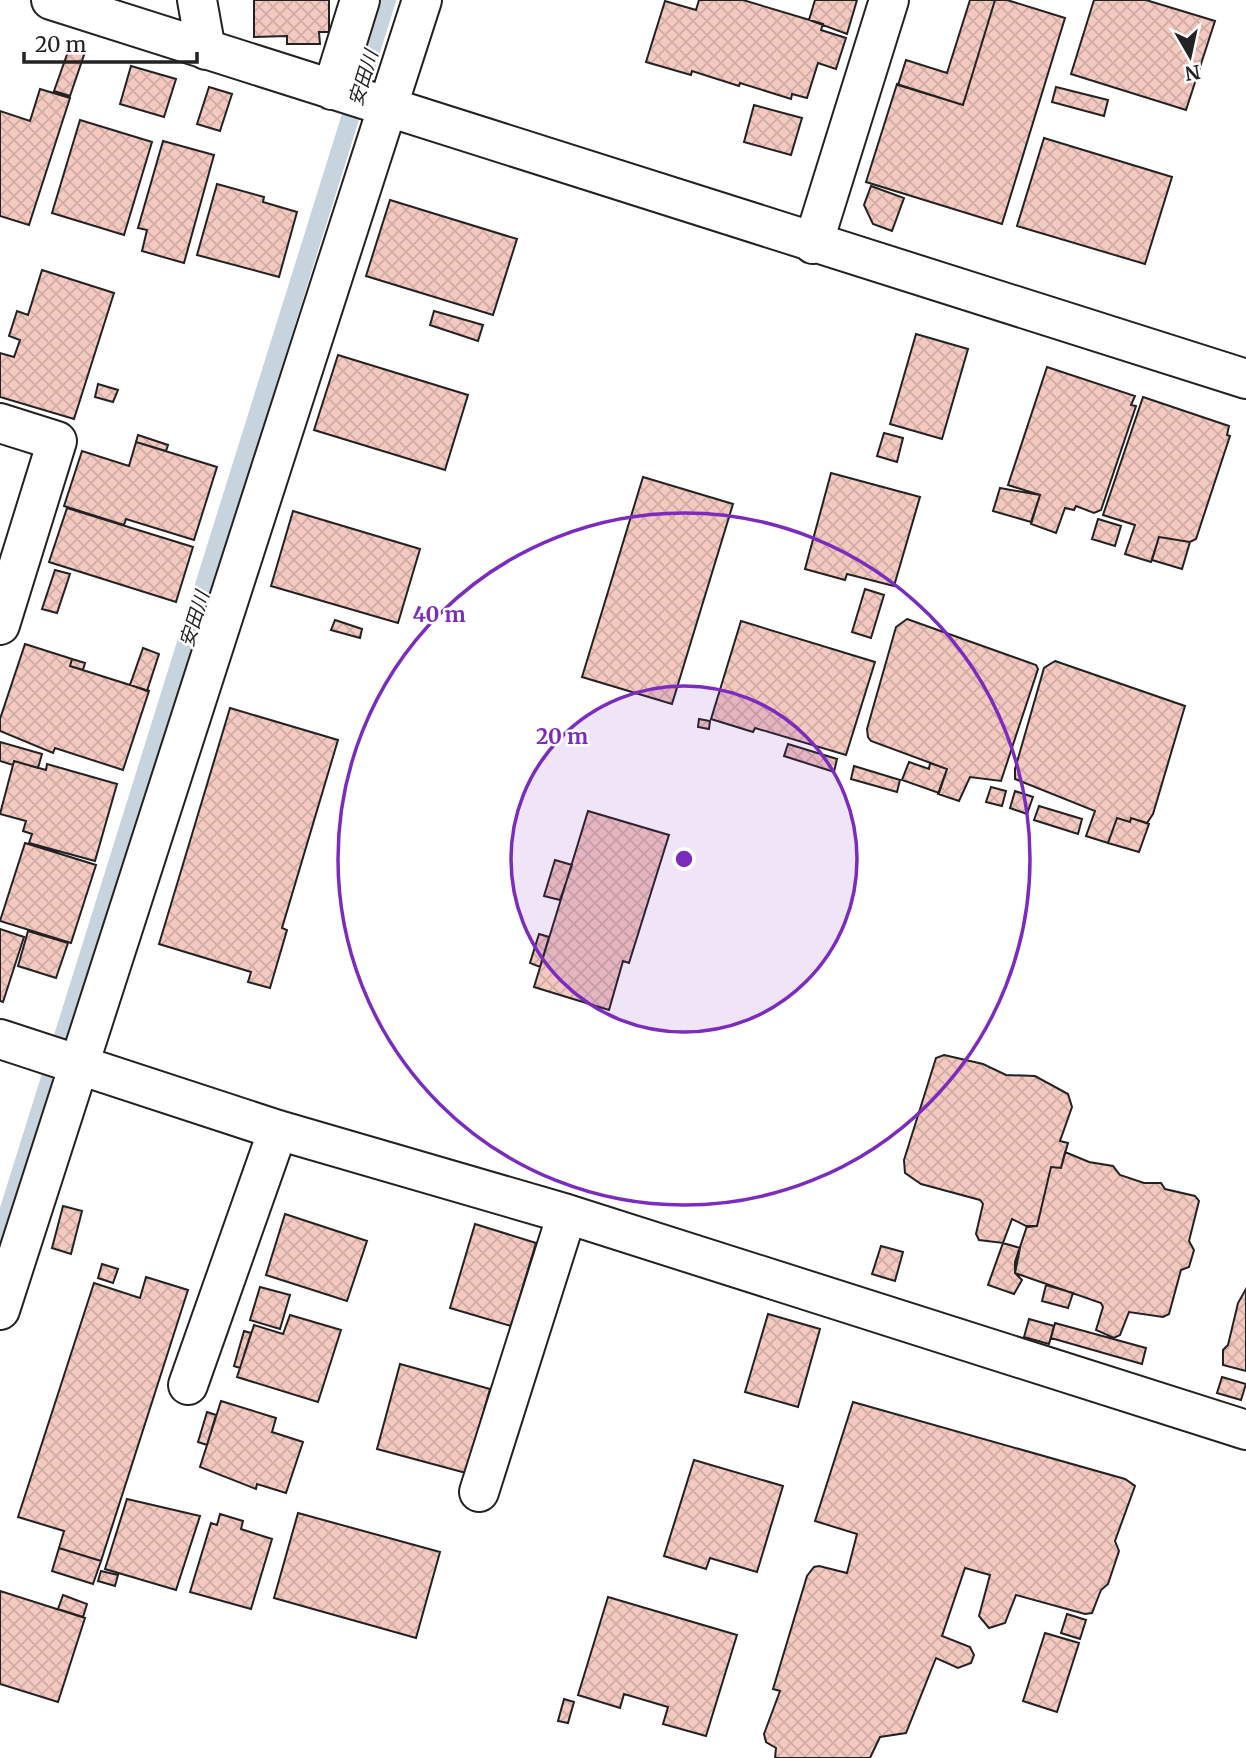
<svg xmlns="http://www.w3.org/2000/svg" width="1246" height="1758" font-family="Merriweather,'Noto Sans JP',serif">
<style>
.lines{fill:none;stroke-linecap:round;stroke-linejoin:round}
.stream{stroke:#c7d3dd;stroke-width:18}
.building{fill:url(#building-cross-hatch);stroke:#222;stroke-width:2}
.street-casing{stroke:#222;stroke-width:42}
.street{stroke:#fff;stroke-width:38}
.ring{fill:none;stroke:#7b2cbf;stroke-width:3.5}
.labels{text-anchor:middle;stroke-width:5;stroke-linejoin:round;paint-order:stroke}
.water-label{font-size:19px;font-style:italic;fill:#222;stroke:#fff}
.centre{fill:#7b2cbf;stroke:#fff;stroke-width:3.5}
.ring-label{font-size:21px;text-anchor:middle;font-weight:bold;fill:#7b2cbf;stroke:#fff;stroke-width:5;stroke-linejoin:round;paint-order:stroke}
</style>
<defs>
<pattern id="building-cross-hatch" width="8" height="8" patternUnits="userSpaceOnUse" patternTransform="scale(1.75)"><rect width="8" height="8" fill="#f3c9c0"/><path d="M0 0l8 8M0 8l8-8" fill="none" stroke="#d0aca5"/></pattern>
</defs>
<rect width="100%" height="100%" fill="#fff"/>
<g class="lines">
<path class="stream" d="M0 1238 387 0"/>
</g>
<path class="building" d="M254 0H329V32H319L320 44H287V36L254 37Z
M699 0H743L823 24 821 30 846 38 836 69 818 63 807 98 792 94 791 99 740 83 739 86 692 71 691 75 646 62 665 1 696 10Z
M815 0H857L847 34 809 20Z
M970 0H995L963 105 898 85 906 60 947 73Z
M995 0H1007L1065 18 1002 224 866 182 897 84 963 105Z
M1094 0H1146L1215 21 1186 110 1071 74Z
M70 46 85 52 70 96 54 91Z
M131 66 176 79 164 117 120 104Z
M209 87 232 94 220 131 197 124Z
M1056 87 1108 100 1104 116 1052 102Z
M40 89 70 98 29 225 0 216V111L30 121Z
M754 105 802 118 791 155 744 142Z
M80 120 152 142 124 235 52 213Z
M1044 138 1172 177 1145 264 1017 226Z
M163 141 214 155 184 263 142 251 147 230 138 228Z
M217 184 264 197 263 202 297 212 279 277 197 255Z
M871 186 904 198 892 231 873 224 864 205Z
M390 200 517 239 493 315 366 276Z
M42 270 114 293 74 419 0 397V353L14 357 20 340 9 336 17 311 28 315Z
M434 311 483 325 478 341 430 325Z
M916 334 968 349 942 439 890 424Z
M338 355 468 395 445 470 314 430Z
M1047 367 1135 396 1131 405 1136 406 1101 510 1094 513 1076 506 1074 510 1065 508 1056 533 1031 524 1040 495 1008 485Z
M98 384 118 390 113 402 95 397Z
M1143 397 1229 426 1227 435 1230 436 1196 539 1190 542 1159 537 1151 562 1125 554 1135 525 1103 515Z
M884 433 903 438 897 462 877 456Z
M138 435 168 445 166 451 136 442Z
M136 442 217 467 194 540 126 519 124 525 64 506 82 451 129 466Z
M831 473 920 497 894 586 847 574 845 580 805 569Z
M643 477 733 504 672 704 582 677Z
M1000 488 1040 495 1031 522 993 511Z
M67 508 193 547 176 602 49 562Z
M293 511 420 549 398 623 271 586Z
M1098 519 1121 526 1115 546 1092 539Z
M1159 537 1190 542 1182 569 1152 560Z
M55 570 70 574 57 613 42 609Z
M865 589 884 595 871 638 852 632Z
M907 619 1036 665 1038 669 1001 781 970 777 959 801 938 794 947 769 871 741 868 737 867 729 896 627Z
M335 620 362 629 360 638 331 630Z
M741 621 875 662 846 755 755 728 753 732 711 719Z
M25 644 72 659 70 666 149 691 123 770 55 748 53 753 0 731V719Z
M143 648 159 654 147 691 130 685Z
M72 659 85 663 83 670 70 666Z
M1055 661 1185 706 1153 814 1147 823 1131 818 1130 822 1117 818 1108 843 1086 836 1095 811 1015 779V769L1044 668Z
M230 708 338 740 282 928 287 930 270 988 248 982 251 972 159 944Z
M699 719 710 721 709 729 698 727Z
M0 742 42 754 38 768 14 761 13 765 0 761Z
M788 744 837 759 834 772 784 756Z
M14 761 46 770 47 764 117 784 95 861 29 843 32 834 23 831 26 821 0 814Z
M909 762 929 769 930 763 947 769 939 793 902 780Z
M854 766 900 780 897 792 851 779Z
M991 787 1006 791 1002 806 986 802Z
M1015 791 1033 797 1027 814 1010 808Z
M1039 806 1082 819 1078 834 1034 820Z
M588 811 669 835 629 963 623 961 609 1010 534 987Z
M1117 818 1130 822 1131 818 1149 824 1139 852 1108 843Z
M25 843 96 865 71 943 0 921Z
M555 860 572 865 560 900 544 896Z
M0 929 24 937 3 1002 0 1001Z
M28 931 68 943 56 978 18 966Z
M539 934 549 937 540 967 530 963Z
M944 1055 983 1064 1006 1075 1035 1076 1068 1094 1072 1107 1060 1141 1068 1143 1061 1168 1051 1167 1037 1226 1028 1227 1012 1219 1003 1243 979 1240 976 1234 983 1204 980 1200 921 1184 905 1173 904 1160 936 1058Z
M1065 1152 1089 1162 1113 1166 1120 1175 1144 1183H1161L1165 1189 1195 1196 1199 1201 1189 1241 1194 1250 1189 1267 1181 1270 1169 1314 1163 1317 1129 1312 1120 1335 1114 1338 1096 1330 1103 1307 1101 1303 1015 1273V1262L1027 1226H1037L1051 1167 1061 1168Z
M63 1206 82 1211 71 1254 52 1248Z
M285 1214 367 1241 347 1301 266 1275Z
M475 1224 536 1243 511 1326 450 1308Z
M1003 1243 1020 1248 1015 1273 1022 1280 1014 1294 988 1285Z
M881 1246 903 1252 895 1281 872 1274Z
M102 1264 118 1269 113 1283 98 1278Z
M146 1277 188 1290 101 1561 59 1548 64 1531 18 1517 94 1283 140 1298Z
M1046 1285 1073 1293 1068 1308 1042 1301Z
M260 1287 290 1295 280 1329 250 1320Z
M1246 1289V1371L1223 1365V1350L1228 1345 1238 1303Z
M768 1314 820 1329 798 1407 745 1392Z
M290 1315 341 1330 318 1402 237 1377 254 1325 283 1334Z
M1029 1319 1054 1326 1049 1344 1024 1337Z
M1055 1323 1146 1348 1142 1364 1051 1338Z
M244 1331 251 1333 240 1368 234 1366Z
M400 1364 490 1389 466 1473 377 1449Z
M1222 1377 1246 1384 1241 1400 1217 1393Z
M221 1401 276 1418 272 1432 303 1442 286 1493 257 1484 256 1489 200 1467Z
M853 1402 1125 1479 1135 1486 1115 1541 1119 1551 1108 1584 1101 1590 1092 1613 1085 1614 1016 1595 1005 1623 989 1628 979 1616 990 1575 965 1568 942 1636 970 1647 974 1655 971 1663 958 1668 936 1658 906 1733 880 1737 870 1758H775L776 1748 766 1742 764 1734 780 1691 773 1689 807 1576 814 1567 819 1566 847 1573 857 1534 815 1521Z
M207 1412 216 1415 207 1445 198 1442Z
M694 1460 783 1486 757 1572 710 1558 706 1569 664 1556Z
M127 1499 200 1516 176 1590 105 1569Z
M298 1513 440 1552 416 1638 274 1598Z
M220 1514 243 1521 241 1529 272 1539 251 1609 190 1592 211 1523 217 1525Z
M59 1548 101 1561 93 1584 52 1571Z
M101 1571 118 1575 115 1586 98 1581Z
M0 1591 85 1618 58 1702 0 1684Z
M63 1595 87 1604 83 1617 58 1609Z
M608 1597 737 1635 706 1736 663 1724 668 1707 624 1694 620 1708 578 1695Z
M1067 1614 1086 1620 1080 1639 1061 1633Z
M1045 1633 1079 1643 1057 1712 1023 1701Z
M564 1699 574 1702 568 1723 558 1721Z"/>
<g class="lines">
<g class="street-casing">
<path id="street" d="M51 0 1246 379
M197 0 206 50
M332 90 360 0
M813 244 889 0
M0 423 57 441 0 625
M0 1039 278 1130 567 1214 1246 1430
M0 1310 422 0
M188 1385 278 1130
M479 1492 567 1214"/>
</g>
<use href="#street" class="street"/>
</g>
<circle cx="684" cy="859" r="173" fill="#7b2cbf" fill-opacity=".12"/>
<g class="ring">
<circle cx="684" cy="859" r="173"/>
<circle cx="684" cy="859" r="346"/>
</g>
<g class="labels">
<g class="water-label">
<text transform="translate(363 78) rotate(-73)" y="7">安田川</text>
<text transform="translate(194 619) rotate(-73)" y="7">安田川</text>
</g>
</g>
<circle cx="684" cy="859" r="10" class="centre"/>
<g class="ring-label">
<text x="439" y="622">40 m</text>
<text x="562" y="744">20 m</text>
</g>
<g transform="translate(1190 56) rotate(171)" stroke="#ffffff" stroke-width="5" paint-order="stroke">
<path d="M0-5L12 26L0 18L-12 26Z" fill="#222222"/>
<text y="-10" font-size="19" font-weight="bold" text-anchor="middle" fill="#222222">N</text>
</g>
<path d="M24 52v10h173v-10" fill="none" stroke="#222222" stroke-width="3.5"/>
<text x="35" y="52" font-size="21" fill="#222222" stroke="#ffffff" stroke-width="5" paint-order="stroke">20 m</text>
</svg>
